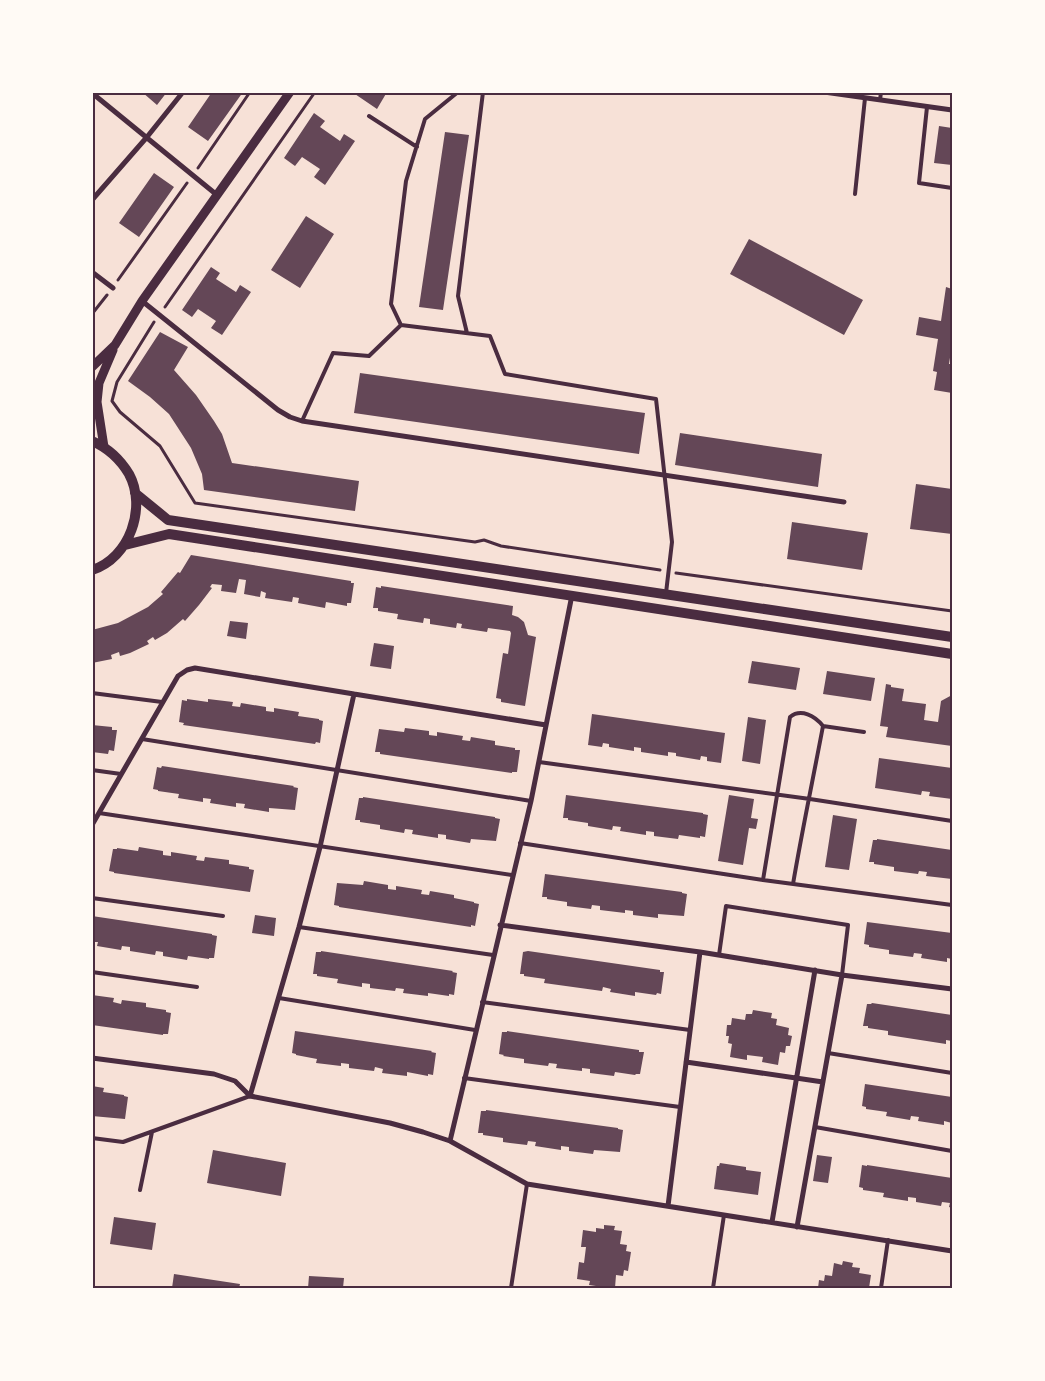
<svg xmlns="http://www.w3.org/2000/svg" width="1045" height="1381" font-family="'IBM Plex Sans',sans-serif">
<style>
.building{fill:#644757}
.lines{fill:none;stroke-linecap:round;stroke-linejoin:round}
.path{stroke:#4a2c40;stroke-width:3}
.service{stroke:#4a2c40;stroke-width:4}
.minor{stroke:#4a2c40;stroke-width:5}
.tertiary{stroke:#4a2c40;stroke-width:9}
.secondary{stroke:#4a2c40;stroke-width:10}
.neatline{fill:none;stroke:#4a2c40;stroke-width:2}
</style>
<rect width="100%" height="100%" fill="#f7e1d7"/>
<path class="building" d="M142 92H167L157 105Z
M212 92H243L208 141 188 127Z
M352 92H387L377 109Z
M314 113 325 121 320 127 340 141 344 134 355 141 325 185 314 177 320 169 302 157 295 166 284 158Z
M939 126 952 128V165L934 163Z
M445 132 469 135 443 310 419 307Z
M154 173 174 187 139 237 119 223Z
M306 216 334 234 300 288 271 270Z
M749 239 863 300 844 335 730 274Z
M211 267 220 273 216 279 236 292 240 285 251 292 222 335 211 328 216 321 198 309 192 317 182 310Z
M946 287 952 289V345L949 364H952V393L934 390 937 372 933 371 938 339 916 335 919 317 941 321Z
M160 332 188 347 174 370 196 395 214 421 222 434 232 463 359 481 355 511 204 490 202 474 191 448 169 414 150 397 128 381Z
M360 373 645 413 639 454 354 413Z
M680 433 822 454 818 487 675 465Z
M916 484 952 489V534L910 529Z
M792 522 868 533 862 570 787 559Z
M191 555 351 581V583H354L351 603H347V606L326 602 325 608 298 603 299 598 293 597 292 602 265 598 266 593 261 591 260 597 244 594 246 580 239 579 236 593 221 591 222 585 212 584 210 587 212 588 199 605 185 621 183 619 167 633 155 640 153 637 147 641 149 644 130 653 120 656 119 652 111 655 112 659 92 663V630L118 623 148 607 163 594 161 592 178 572 180 573Z
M381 586 513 606 512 615 518 617 524 622 528 635 536 637 525 706 501 702V699L496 698 503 653 508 654 511 633 510 631 488 628 487 632 461 628 462 624 457 623 456 628 430 624V619L424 618 423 623 397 619 398 614 378 611V608H373L376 587 381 588Z
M230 621 248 623 246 639 227 636Z
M374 643 394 646 391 669 370 666Z
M752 661 800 668 796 690 748 683Z
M827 671 875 678 871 701 823 694Z
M886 684 891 685V687L904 689 902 701 926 704 924 720 938 722 941 701 952 695V746L886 737 888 727 880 726Z
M187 699 208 702V699L233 702 232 706 240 707 241 703 266 707V711L274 712V708L299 712 298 716 319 719V720L323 721 320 743 316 742 315 744 183 725 184 723 179 722 182 700 187 701Z
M592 714 725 733 721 763 707 761V757L701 756 700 760 676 756V753L668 752V756L641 752V748L634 747V751L609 747V744L603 743 602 747 588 745Z
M748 717 766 720 760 764 742 761Z
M92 725 112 727V730H117L114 751 109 750 108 754 92 752Z
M405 728 429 731V735L437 736V732L463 736 462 740 470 741 471 737 495 741V745L515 748V750H520L517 772H512V773L380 754V752H375L379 729 404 732Z
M879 758 952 768V799L929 796 930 792 922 791 921 795 875 788Z
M162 766 294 786 293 787 298 788 295 810 269 808V812L244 808 245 804 236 803V807L210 803 211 799 203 798V802L178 798 179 794 158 791V790L153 789 157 767 161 768Z
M566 795 703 813V814L708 815 705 837 700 836V838L679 835 678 839 654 836V832L646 831V835L620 831 621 827 613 826 612 830 588 826V823L568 820V818H563Z
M729 795 754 799 751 818 758 819 756 829 749 828 743 865 718 861Z
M363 797 495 817V818L500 819 496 841 471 839 470 843 446 839V835L438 834V838L412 834 413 830 405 829 404 833 380 829V825L360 822V820H355L359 798H363Z
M833 815 857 819 849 870 825 867Z
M877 839 952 850V879L926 876 927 872 919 871 918 874 894 871V867L874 864V862H869L873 840H877Z
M139 847 163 851V855L171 856V852L197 856 196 860 204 861 205 857 229 860V864L249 867V869L254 870 250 892 114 873V872L109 871 113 849H117V848L138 851Z
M545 874 682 892V893L687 894 684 916 658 914V918L633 915V911L625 910V913L600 910V906L592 905 591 909 567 906V902L547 899V897H542Z
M364 881 388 885V889L396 890V886L422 890 421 894 429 895 430 891 454 895V898L474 902V903L479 904 475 926 471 925V927L339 907V906L334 905 337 883 363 885Z
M255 915 276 918 274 936 252 933Z
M92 916 212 934V935L217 936 214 958H209V959L188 956 187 960 163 956V952L156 951 155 955 130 951V947L122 946 121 950 97 946 98 942H92Z
M867 922 952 933V959L947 958V962L921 958 922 954 914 953 913 957 889 954V950L869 947V945L864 944Z
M321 951 453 971 452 972 457 973 454 995 449 994V996L428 993V996L403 993 404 989 396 988 395 991 370 988V984L362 983V987L337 983 338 979 317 976V974H313L316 952H321Z
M528 951 660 970V972H664L661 994 657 993 656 995 635 992V996L610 992 611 989 603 987 602 991 544 983 545 979 524 976V974H520L523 952Z
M92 995 114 998 113 1002 121 1004 122 1000 146 1003V1007L166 1010V1012L171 1013 168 1034H163V1035L92 1025Z
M872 1003 952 1015V1041L946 1040V1044L888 1035V1031L868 1028V1026H863L867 1004H871Z
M753 1010 772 1013 771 1018 777 1019 776 1025 789 1028 788 1035 792 1036 790 1046H786L785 1053 780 1052 778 1065 762 1062 763 1057 747 1055V1060L730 1057 732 1044 728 1043 729 1036H726L727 1025H731L732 1018 745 1020 746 1014H752Z
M295 1031 432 1051 431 1052 436 1053 433 1075 428 1074V1076L407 1072V1076L382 1073 383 1069 375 1067 374 1071 349 1068V1064L341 1063V1066L316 1063 317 1059 296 1055V1054L292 1053Z
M507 1031 639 1050V1052H644L640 1074H636L635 1075 615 1072 614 1076 590 1073V1069L582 1068V1071L556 1068 557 1064 549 1063 548 1066 524 1063V1059L503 1056 504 1055 499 1054 502 1032H507Z
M865 1084 952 1097V1123L944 1121V1125L918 1121 919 1117 911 1116 910 1120 886 1116 887 1112 866 1109V1107L862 1106Z
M92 1086 104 1088 103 1092 124 1095V1096L128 1097 125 1119 92 1116Z
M486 1110 618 1128V1129L623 1130 620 1152 594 1150 593 1154 569 1151V1147L561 1146V1150L535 1146 536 1142 528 1141 527 1145 503 1142V1138L483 1135V1133H478L481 1111H486Z
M213 1150 286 1163 281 1196 207 1183Z
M817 1155 832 1157 828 1183 813 1181Z
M720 1163 746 1167V1170L761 1172 758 1195 714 1189 717 1166H719Z
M862 1165 867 1166V1165L952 1178V1208L949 1207 950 1203 942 1202 941 1206 916 1202V1198L908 1197V1201L883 1197 884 1193 863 1190V1188L859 1187Z
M114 1217 156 1223 152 1250 110 1244Z
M604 1225 615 1226 614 1230 622 1231 620 1244 627 1245 626 1251 631 1252 628 1271 624 1270 623 1276 616 1275 615 1288H596V1286L589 1285 590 1281 577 1279 579 1262 584 1263 586 1247H581L583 1230 596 1232V1228L604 1229Z
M843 1261 853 1263 852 1267 860 1268 859 1273 871 1275 869 1288H818L819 1280 824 1281 825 1275 832 1276 834 1263 842 1265Z
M174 1274 240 1284 239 1288H172Z
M309 1276 344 1278 343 1288H308Z"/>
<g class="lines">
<path class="path" d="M198 168 250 92
M118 280 187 183
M165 307 315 92
M92 314 107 295
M154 322 117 382 112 401 120 412 160 446 195 503 475 542 484 540 501 546 660 570
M676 573 952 611"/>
<path class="service" d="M880 100 881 92
M927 107 919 183 952 188
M369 116 417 147
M855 194 865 98
M401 325 391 304 406 181 425 119 458 92
M467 333 458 296 483 92
M302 421 333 353 369 356 401 325 490 336 505 374 656 399 672 542 666 593
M92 693 162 702
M823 726 864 732
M142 739 531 801
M539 762 810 799 952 821
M92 770 121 774
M99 813 512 875
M520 843 763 880 952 905
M763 880 790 717C801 708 815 716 823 726 813 779 802 831 793 884
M92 898 223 916
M299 927 493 955
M719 955 726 906 848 925 842 975
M92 972 197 987
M279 998 475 1030
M482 1002 690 1030
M828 1053 952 1073
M464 1078 680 1107
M815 1127 952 1151
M92 1138 123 1142 250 1096
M140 1190 152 1132
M511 1288 527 1184
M713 1288 724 1215
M881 1288 888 1240"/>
<path class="minor" d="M824 92 952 110
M92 93 217 195
M92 200 147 137 183 92
M92 272 113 288
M142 301 278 410 290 417 302 421 844 502
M92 825 178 676 187 670 195 668 354 694
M500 925 700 952 668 1206
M700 952 842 975 952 989
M92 1058 214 1074 235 1081 250 1096
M686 1062 823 1082
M250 1096 390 1123 423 1132 450 1141 527 1184 952 1251
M250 1096 299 927 320 847 354 694 546 725
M450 1141 531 801 572 595
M772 1222 815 970
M797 1227 842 975"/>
<path class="tertiary" d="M92 367 115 345 142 301 290 92
M104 447 97 402 99 383 113 350"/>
<path class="secondary" d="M92 441C108 448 120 459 129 474 147 507 130 558 92 570
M135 493 168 520 952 637
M125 545 169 534 952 654"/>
</g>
<rect width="1045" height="1381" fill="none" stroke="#fffaf5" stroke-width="188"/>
<rect x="94" y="94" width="857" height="1193" class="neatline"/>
</svg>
